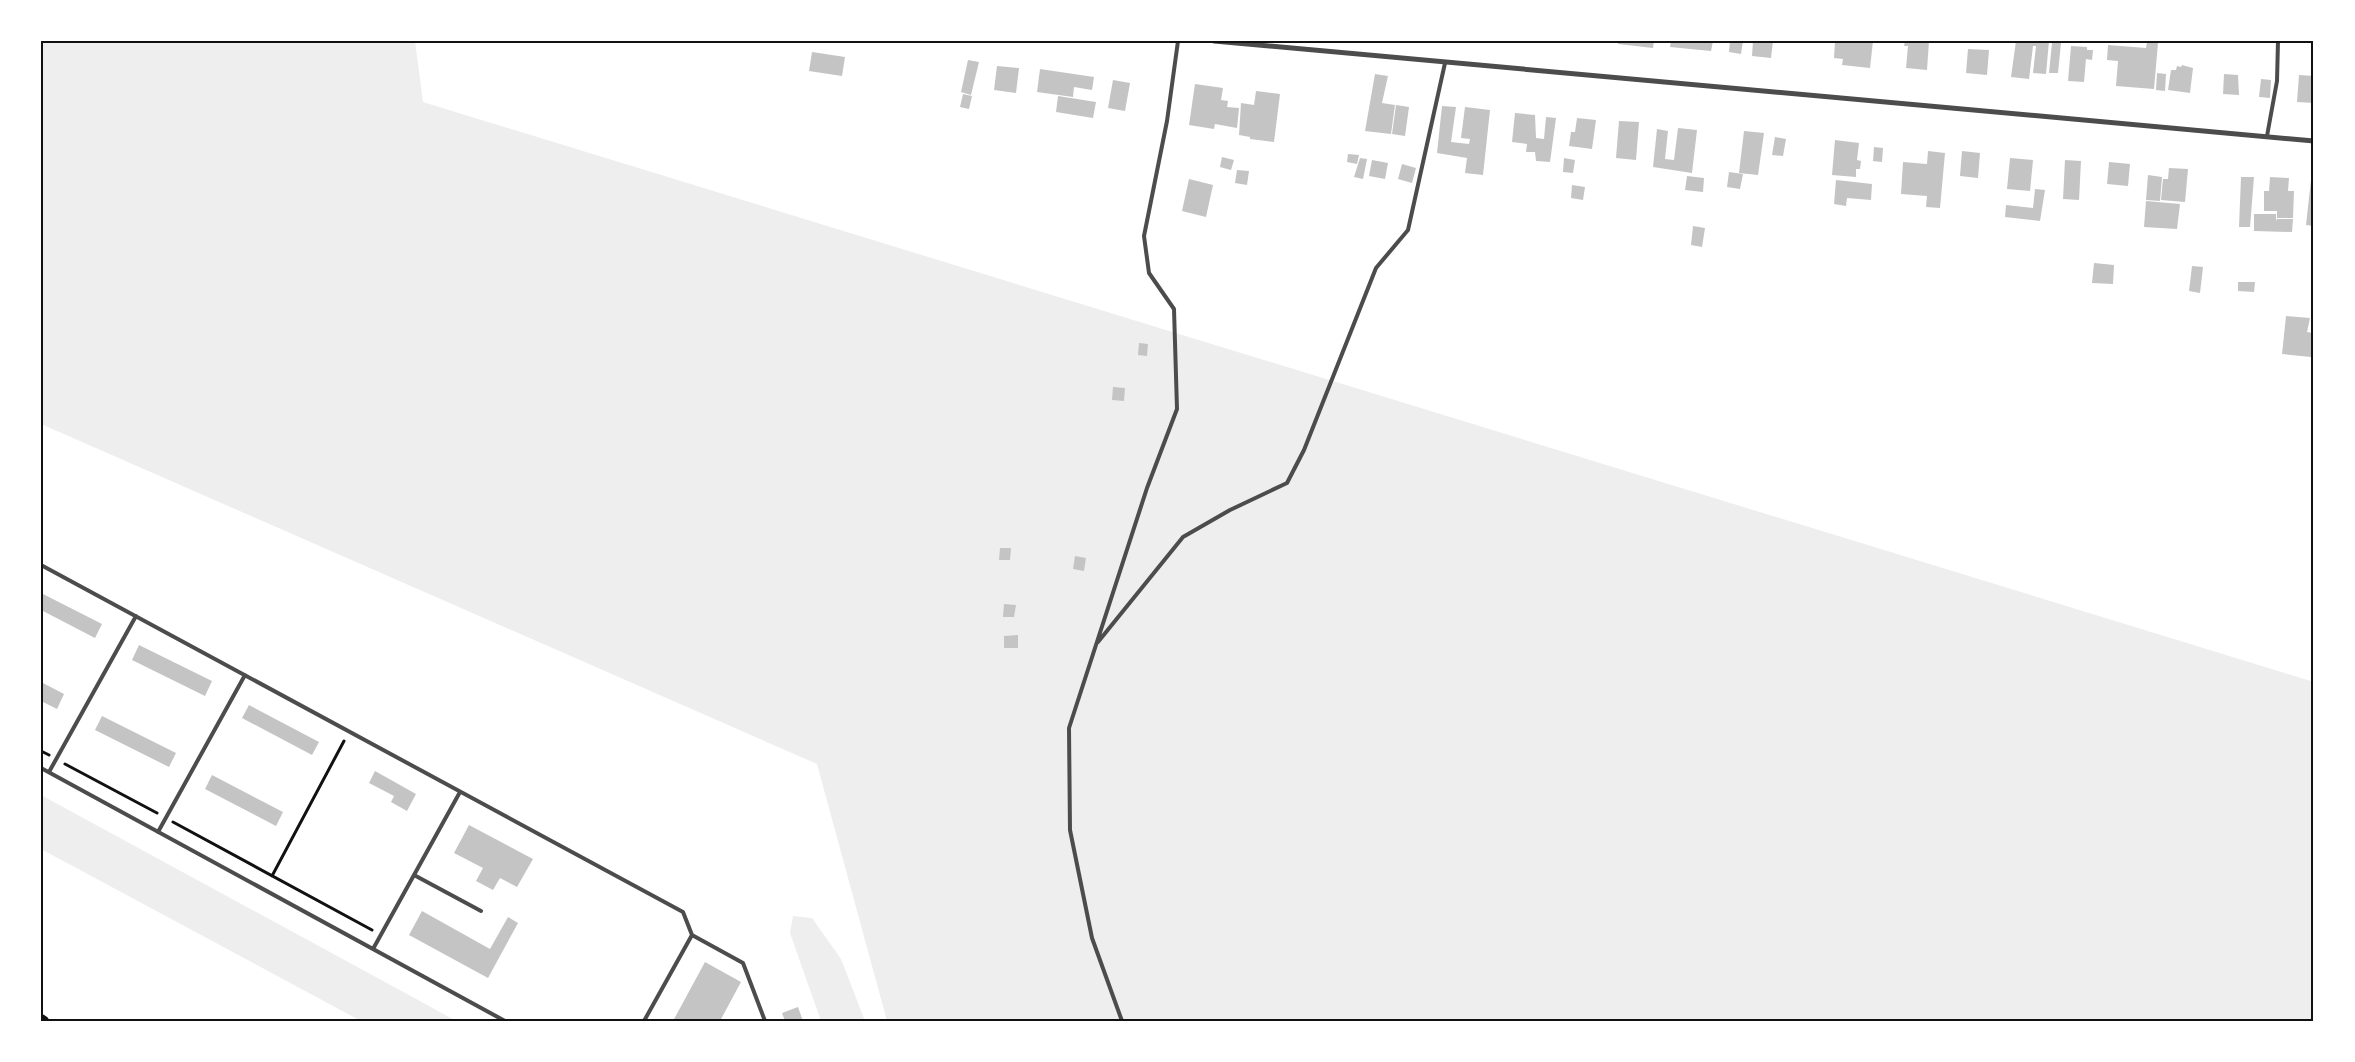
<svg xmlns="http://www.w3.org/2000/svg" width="2355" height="1062" font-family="Barlow,sans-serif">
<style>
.green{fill:#eee}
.building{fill:#c4c4c4}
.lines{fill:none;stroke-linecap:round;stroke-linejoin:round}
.path{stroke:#111;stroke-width:3}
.service{stroke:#4c4c4c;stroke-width:4}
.minor{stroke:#4c4c4c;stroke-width:5}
.secondary{stroke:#111;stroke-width:10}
.neatline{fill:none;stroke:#111;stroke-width:2}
</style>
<rect width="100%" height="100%" fill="#fff"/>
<path class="green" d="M41 41H415L423 102 2314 682V1021H887L817 764 41 424Z
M41 795 429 1006 456 1021H361L41 849Z
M793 916 812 918 841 959 865 1021H821L790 933Z"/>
<path class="building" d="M1618 41H1654L1653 48 1618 44Z
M1671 41H1713L1711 51 1670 47Z
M1730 41H1743L1741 54 1729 52Z
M1753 41H1773L1771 58 1752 56Z
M1835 41H1873L1870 68 1842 65 1843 59 1834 58Z
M1905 41H1929L1927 70 1906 68 1908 46H1904Z
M2016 41H2049L2046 74 2033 73 2036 46H2033L2029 79 2011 77Z
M2147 42 2158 43 2154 89 2116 86 2118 61 2107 60 2108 45 2146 48Z
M2052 43H2061L2058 73H2049Z
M2071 46 2087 47V50H2093L2092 60 2086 59 2084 82 2068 81Z
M1968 49 1989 50 1987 75 1966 73Z
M812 52 845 57 842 76 809 71Z
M968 60 979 62 971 95 961 92Z
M2182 65 2193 68 2190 93 2168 90 2171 70H2176L2177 66 2181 67Z
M997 66 1019 68 1016 93 994 90Z
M1040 69 1094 77 1092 90 1074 87 1073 97 1037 92Z
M2157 73 2166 74 2165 91 2156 90Z
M1375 74 1388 76 1382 103 1395 105 1391 134 1365 131Z
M2224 74 2238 75 2239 95 2223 94Z
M2299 75 2314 76V103L2297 102Z
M2261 79 2271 80 2270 98 2259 97Z
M1113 80 1130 83 1125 111 1108 108Z
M1195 84 1223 88 1221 100 1228 101 1227 107 1239 108 1237 128 1215 124 1214 129 1189 125Z
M1256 91 1280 94 1274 142 1250 139V137L1239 135 1241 103 1254 105Z
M963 94 972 96 969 109 960 107Z
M1058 96 1096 102 1093 118 1056 112Z
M1396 105 1409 107 1405 136 1392 134Z
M1442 106 1456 107 1451 142 1469 144 1470 139 1461 138 1465 107 1490 110 1483 175 1465 173 1467 158 1437 153Z
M1515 113 1535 115 1536 138 1544 139 1546 117 1556 118 1550 162 1536 161 1535 152H1526L1527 144 1512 142Z
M1577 118 1596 120 1592 149 1569 146 1571 132H1575Z
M1619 121 1639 122 1636 160 1616 158Z
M1678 128 1697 130 1692 173 1653 167 1657 129 1668 131 1665 159 1674 160Z
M1744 131 1764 133 1758 175 1739 173Z
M1775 137 1786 139 1783 156 1772 155Z
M1835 140 1859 143 1857 160 1861 161 1860 169H1856V177L1832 175Z
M1874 147 1883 148 1882 162 1873 161Z
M1928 151 1945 153 1940 208 1926 207 1927 196 1901 194 1903 162 1927 164Z
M1962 151 1980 153 1978 178 1960 176Z
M1348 154 1359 155 1357 164 1347 162Z
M1222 157 1234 160 1231 170 1220 167Z
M1360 158 1367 159 1363 179 1354 177Z
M1564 158 1575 160 1573 173 1563 172Z
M2010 158 2033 160 2030 191 2007 189Z
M1372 160 1388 163 1385 179 1369 176Z
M2065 160 2081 161 2079 200 2063 199Z
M2109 162 2130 164 2128 186 2107 184Z
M1402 164 1416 168 1412 183 1398 179Z
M2169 168 2188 169 2185 202 2161 200 2163 179H2168Z
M1237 170 1249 171 1247 185 1235 183Z
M1729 172 1743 174 1740 189 1727 187Z
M2148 175 2162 177 2160 201 2146 200Z
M1687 176 1704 178 1703 192 1685 190Z
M2241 177H2254L2250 227H2239Z
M2270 177 2289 178 2288 191H2294L2293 218H2277V211H2264V191H2269Z
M1189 179 1213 185 1206 217 1182 211Z
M1836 180 1872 184 1871 200 1847 198 1846 206 1834 204Z
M2311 180 2314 181V226L2306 225Z
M1572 185 1585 187 1583 200 1571 198Z
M2035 189 2045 190 2040 221 2005 217 2006 205 2033 208Z
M2146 201 2180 204 2177 229 2144 227Z
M2254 214H2276V221L2277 219H2293L2292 232 2254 231Z
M1693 226 1705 228 1702 247 1691 245Z
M2094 263 2114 265 2113 284 2092 283Z
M2192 266 2203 267 2200 293 2189 291Z
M2238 282H2255L2254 292 2238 291Z
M2286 316 2310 318 2307 332 2313 333 2311 357 2282 354Z
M1139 343 1148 344 1147 356 1138 355Z
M1113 387 1125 388 1124 401 1112 400Z
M1000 548H1011L1010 560H999Z
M1075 556 1086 558 1084 571 1073 569Z
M41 593 102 624 95 638 41 610Z
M1004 604 1016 605 1014 617H1003Z
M1018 635V648H1004V636Z
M139 645 212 681 205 696 132 660Z
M41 682 64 694 57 709 41 701Z
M249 705 319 742 312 755 242 718Z
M102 716 176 753 169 767 95 730Z
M375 771 416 794 407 811 391 802 394 796 369 783Z
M212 775 283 812 276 826 205 789Z
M469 825 533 859 517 887 500 878 493 890 476 881 483 868 454 853Z
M422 911 490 949 508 917 518 923 488 978 409 935Z
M705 962 741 982 720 1021H673Z
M798 1007 803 1021H785L782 1013Z"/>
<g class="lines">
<path class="path" d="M41 751 49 755
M65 764 157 813
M173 822 372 930
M272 876 344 741"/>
<path class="service" d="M2267 136 2277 81 2278 41
M41 565 683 912 692 935 644 1021
M1098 642 1183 537 1230 510 1287 483 1304 450 1376 268 1408 230 1445 63
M41 768 505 1021
M49 772 136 616
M158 832 245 675
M414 875 481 911
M692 935 743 963 765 1021
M373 949 460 792
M1122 1021 1092 938 1070 830 1069 728 1147 488 1177 409 1174 309 1149 273 1144 236 1167 121 1178 41"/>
<path class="minor" d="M1214 41 2314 141"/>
<path class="secondary" d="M41 1019 44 1021"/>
</g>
<rect width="2355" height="1062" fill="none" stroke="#ffffff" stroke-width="85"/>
<rect x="42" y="42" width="2270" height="978" class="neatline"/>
</svg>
